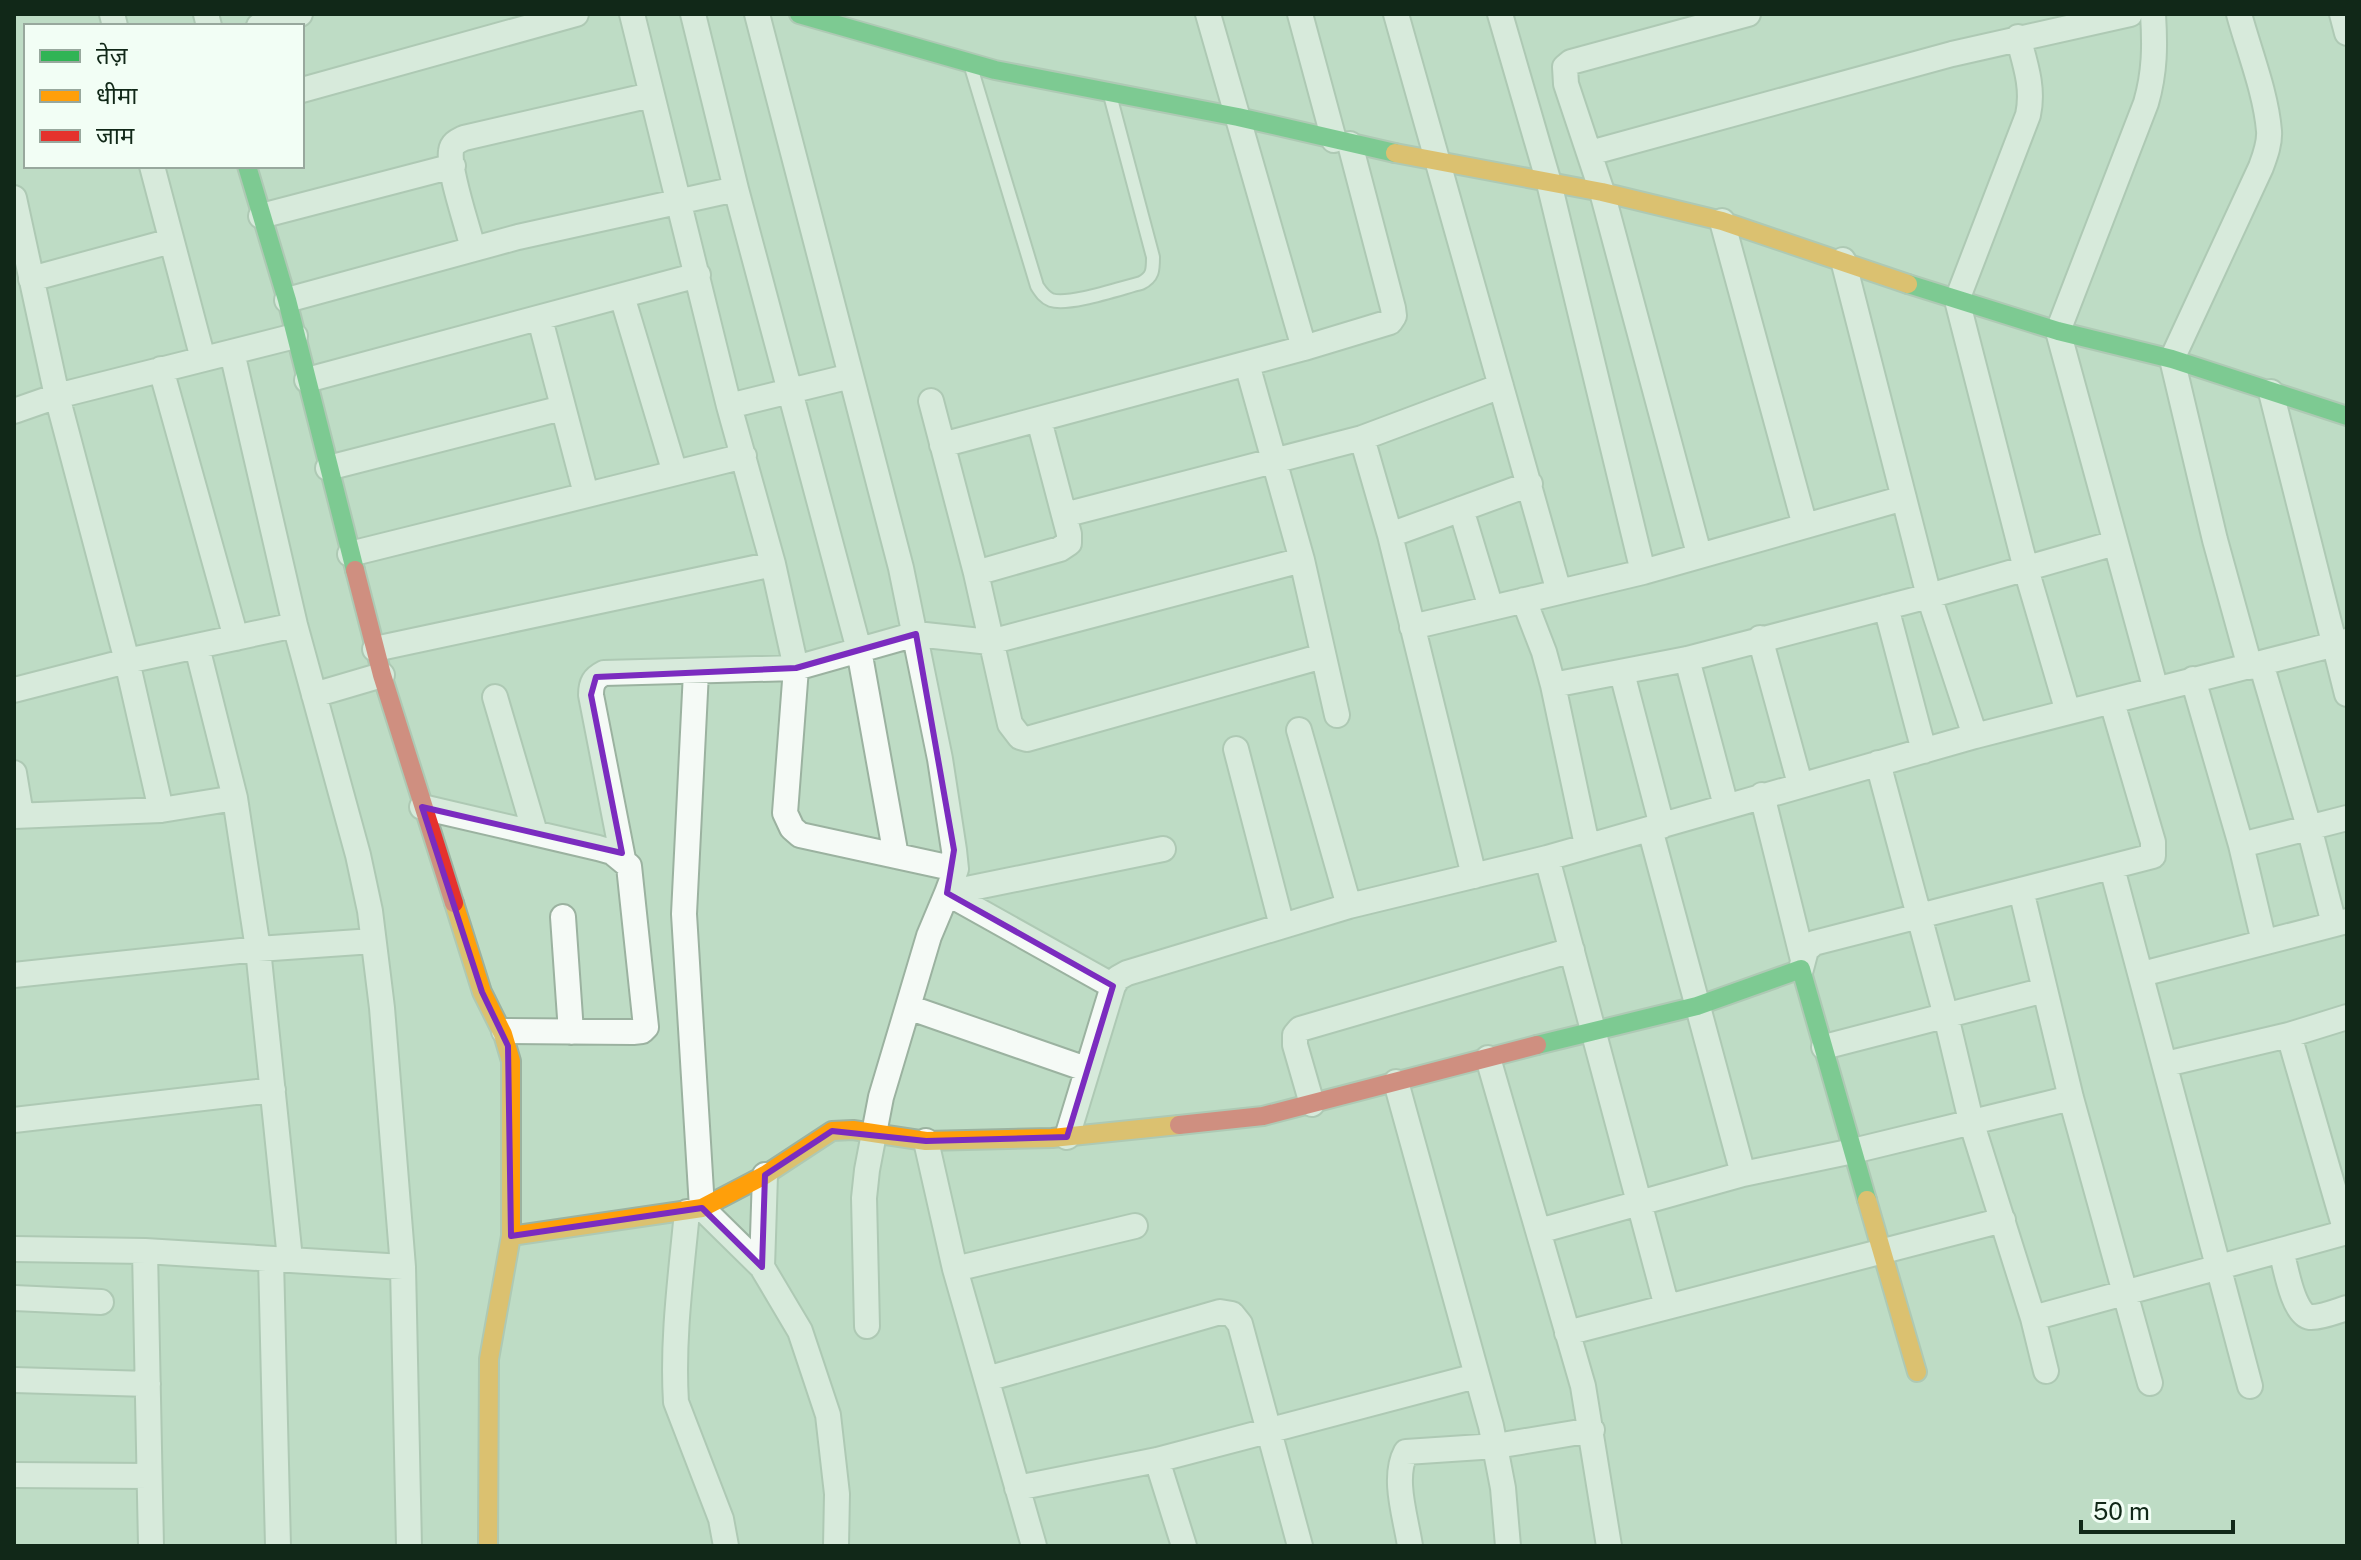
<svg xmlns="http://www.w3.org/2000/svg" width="2361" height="1560" font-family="'Public Sans','Noto Sans Devanagari',sans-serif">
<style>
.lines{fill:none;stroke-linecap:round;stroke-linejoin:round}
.lane-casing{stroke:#9bb2a0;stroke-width:16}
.street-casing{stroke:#9bb2a0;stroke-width:28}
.fast-casing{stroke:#9bb2a0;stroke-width:22}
.slow-casing{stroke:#9bb2a0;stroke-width:22}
.jam-casing{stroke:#9bb2a0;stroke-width:22}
.lane{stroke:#f5faf6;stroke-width:12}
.street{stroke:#f5faf6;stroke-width:24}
.fast{stroke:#30b455;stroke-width:18}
.slow{stroke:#ff9f0a;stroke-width:18}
.jam{stroke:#e5322d;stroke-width:18}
.marked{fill:none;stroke:#7b2cbf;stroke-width:6;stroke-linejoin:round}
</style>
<rect width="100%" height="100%" fill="#bedcc5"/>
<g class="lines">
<g class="lane-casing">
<path id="lane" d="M971 67 1037 286C1041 292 1044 297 1051 300 1069 306 1121 288 1141 283 1153 277 1153 270 1153 257L1110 95"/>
</g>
<g class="street-casing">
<path id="street" d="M112 14 115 26
M206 14 209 26
M632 14 729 406 773 564 796 668 785 813 792 828 800 835 956 869
M693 14 736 189 859 650 896 856
M757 14 901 568 940 759 954 850 956 869 947 893 1113 986
M1208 14 1304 348
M1300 14 1334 140
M1396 14 1559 592
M1500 14 1549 183 1643 572
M2153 14C2155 45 2155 72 2146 103L2058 331 2156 690
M2239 14C2249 51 2266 93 2269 131 2270 143 2265 156 2261 167L2172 359 2215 540 2250 667
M2342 14 2347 33
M259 26 300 14
M2018 37C2025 63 2034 88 2028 115L1957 300 2026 569 2068 712
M302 90 576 14
M1590 153 1952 54 2130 14
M152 166 203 359
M14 198 57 396 127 661 161 810
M261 216 453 166
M1722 221 1805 526
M473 249C468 227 448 171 451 151 452 143 458 141 464 138L651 95
M1843 260 1929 596 1975 736
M31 279 171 241
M622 296 675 473
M287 300 518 237 736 189
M540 319 586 494
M232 352 295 625 358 855 370 911 382 1008 403 1267 409 1546
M1247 364 1302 560 1337 715
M161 369 236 638
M307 380 698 275
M2271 392 2347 694
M931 401 976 573 1010 724 1020 737 1027 739 1323 656
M729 406 851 376
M14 411 57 396 295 336
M1362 438 1390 535 1474 876
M942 445 1304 348 1390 322 1394 316 1393 308 1350 144
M328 468 562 408
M1461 509 1491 608
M1064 515 1362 438 1501 386
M1390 535 1530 484
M350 554 744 456
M1699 554 1602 192 1566 84 1565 67 1571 62 1748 14
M976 573 1060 549 1069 543V534L1039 420
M1524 600 1544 652 1553 685 1587 845
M1886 607 1924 751
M1412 627 1643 572 1904 498
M1760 638 1800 784
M197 647 235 798 258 949 290 1259
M375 649 773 564
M1687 659 1726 806
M2261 663 2309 827 2334 924
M696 672 684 914 702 1208 762 1267
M1622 673 1662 826
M2193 679 2241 845 2264 942
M1553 685 1687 659 1929 596 2115 543
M14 690 127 661 295 625
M314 695 382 675
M495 697 535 833
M1299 730 1349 906
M1236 749 1282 926
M1878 763 1946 1016 1971 1121 2033 1318 2046 1371
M14 773 21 815
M1762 795 1803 960
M422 807 598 848 612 852 629 866 646 1027 642 1031 633 1032 504 1031
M14 816 161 810 235 798
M1650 829 1743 1174
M2241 845 2347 818
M1547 858 1667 1307
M623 859 591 695C591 683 594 678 604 673L796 668 916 634 990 642 1302 560
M2112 868 2250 1386
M2021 890 2071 1098 2150 1383
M563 917 571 1032
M1801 969 1806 950 1814 943 2153 856V842L2112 702
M2142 974 2347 921
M14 975 258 949 373 941
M908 1007 1086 1069
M2289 1035 2346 1232
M1824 1047 2045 990
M1488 1058 1583 1386 1609 1546
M2166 1064 2289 1035 2347 1017
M1396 1082 1491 1426 1503 1488 1508 1546
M1312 1104 1295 1045V1035L1300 1029 1572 950
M14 1120 273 1090
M1067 1137 1113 986 1118 978 1127 973 1349 906 1547 858 1975 736 2347 641
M926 1141 955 1269 1034 1546
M765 1175 762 1267 800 1331 828 1415 837 1494 836 1546
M687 1212C681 1275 672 1340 676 1402L721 1519 726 1546
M1539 1231 1743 1174 1853 1151 2071 1098
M14 1249 145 1251 403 1267
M2281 1250C2285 1264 2293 1315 2310 1317 2320 1318 2337 1311 2347 1308
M145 1251 151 1546
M271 1259 278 1546
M955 1269 1135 1226
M14 1298 101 1302
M2033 1318 2347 1232
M867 1326 864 1198 867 1170 881 1097 929 936 947 893 1163 849
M1567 1333 2003 1220
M987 1379 1220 1312 1232 1314 1240 1324 1300 1546
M14 1380 148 1384
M1157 1460 1184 1546
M14 1475 149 1476
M1017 1488 1157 1460 1476 1376
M1410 1546C1406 1518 1392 1478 1406 1452L1496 1446 1592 1430"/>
</g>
<g class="fast-casing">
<path id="fast" d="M799 14 995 70 1238 117 1395 153
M247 166 287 300 355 570
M1908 284 2058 331 2172 359 2347 416
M1537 1045 1697 1006 1801 969 1867 1200"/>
</g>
<g class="slow-casing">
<path id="slow" d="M1395 153 1602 192 1722 221 1908 284
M454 903 482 992 503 1034 511 1061V1236L489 1359 488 1546
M1867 1200 1917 1372
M511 1236 702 1208 765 1175 832 1131 853 1130 926 1141 1052 1138 1179 1125"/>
</g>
<g class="jam-casing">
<path id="jam" d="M355 570 382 675 454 903
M1179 1125 1263 1116 1537 1045"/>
</g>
<use href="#lane" class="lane"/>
<use href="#street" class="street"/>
<use href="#fast" class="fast"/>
<use href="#slow" class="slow"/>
<use href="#jam" class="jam"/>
</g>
<path d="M0 0H2361V1560H0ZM916 634 954 850 947 893 1113 986 1067 1137 926 1141 832 1131 765 1175 762 1267 702 1208 511 1236 508 1046 482 992 422 807 622 853 591 695 596 677 796 668Z" fill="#bedcc5" fill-opacity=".55" fill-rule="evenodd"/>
<path class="marked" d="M916 634 954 850 947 893 1113 986 1067 1137 926 1141 832 1131 765 1175 762 1267 702 1208 511 1236 508 1046 482 992 422 807 622 853 591 695 596 677 796 668Z"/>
<rect width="2361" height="1560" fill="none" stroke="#112818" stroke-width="32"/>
<rect x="24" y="24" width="280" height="144" fill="#f2fef5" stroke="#98a89d" stroke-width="2"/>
<rect x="40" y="50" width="40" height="12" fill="#30b455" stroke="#98a89d" stroke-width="2"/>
<text x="96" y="64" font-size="24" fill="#112818">तेज़</text>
<rect x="40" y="90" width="40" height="12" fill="#ff9f0a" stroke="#98a89d" stroke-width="2"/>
<text x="96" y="104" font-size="24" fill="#112818">धीमा</text>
<rect x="40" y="130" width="40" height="12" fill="#e5322d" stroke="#98a89d" stroke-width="2"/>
<text x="96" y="144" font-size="24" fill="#112818">जाम</text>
<path d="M2081 1520v12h152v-12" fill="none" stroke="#112818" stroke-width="4"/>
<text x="2093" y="1520" font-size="24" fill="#112818" stroke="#f2fef5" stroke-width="6" paint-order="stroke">50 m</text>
</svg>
